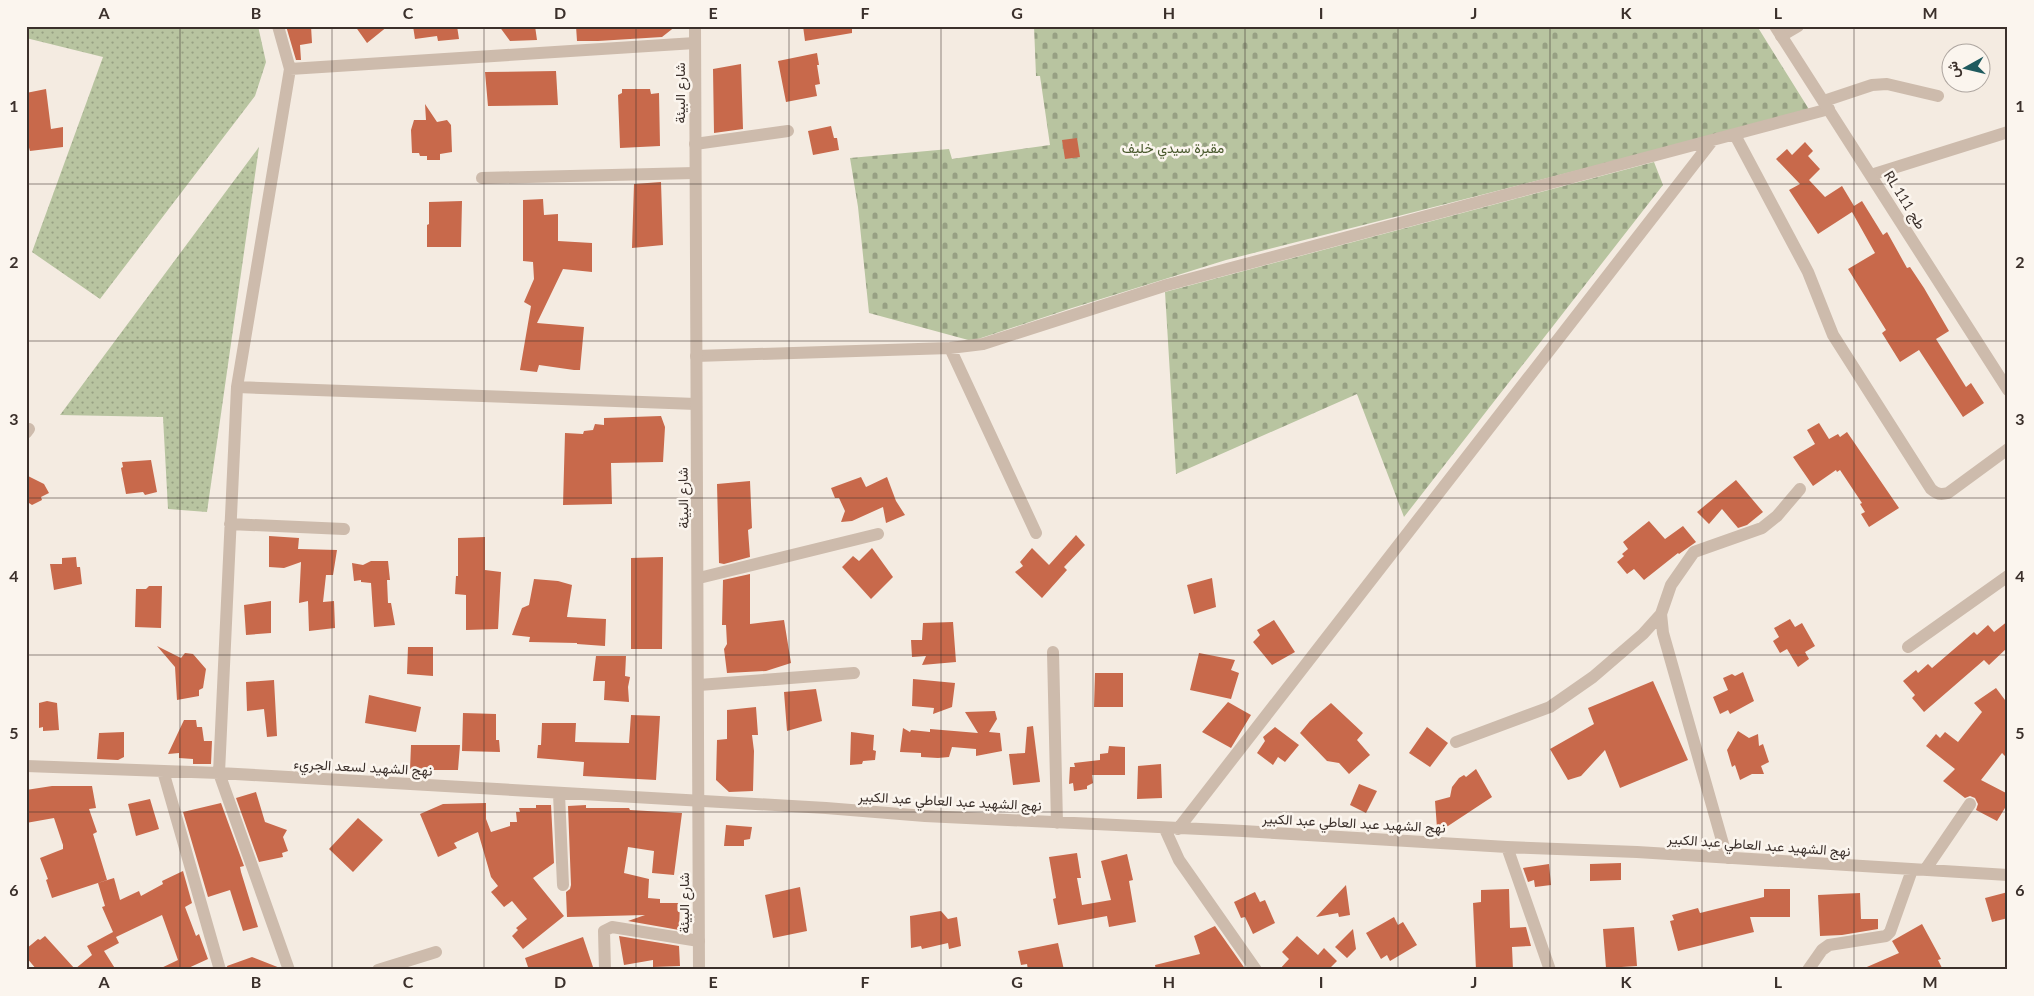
<svg xmlns="http://www.w3.org/2000/svg" width="2034" height="996" font-family="Lato,Vazirmatn,sans-serif">
<style>
.grass{fill:url(#grass-dots)}
.cemetery{fill:url(#cemetery-stones)}
.building{fill:#c8694b}
.lines{fill:none;stroke-linecap:round;stroke-linejoin:round}
.minor{stroke:#cdbbac;stroke-width:12}
.tertiary{stroke:#cdbbac;stroke-width:12}
.grid{fill:none;stroke:#3b302b;stroke-width:1;stroke-opacity:0.55}
.labels{text-anchor:middle;stroke-width:5;stroke-linejoin:round;paint-order:stroke}
.street-label{font-size:14px;fill:#3b302b;stroke:#fbf5ee}
.park-label{font-size:14px;fill:#4a5a2e;stroke:#fbf5ee}
.neatline{fill:none;stroke:#3b302b;stroke-width:2}
.grid-label{font-size:16px;text-anchor:middle;font-weight:bold;fill:#3b302b}
</style>
<defs>
<pattern id="grass-dots" width="8" height="8" patternUnits="userSpaceOnUse" patternTransform="scale(1.25)"><rect width="8" height="8" fill="#b8c4a0"/><path d="M2 2h.1M6 6h.1" fill="none" stroke="#97a083" stroke-width="1.8" stroke-linecap="round"/></pattern>
<pattern id="cemetery-stones" width="16" height="16" patternUnits="userSpaceOnUse" patternTransform="scale(1.25)"><rect width="16" height="16" fill="#b8c4a0"/><path d="M2 7V4a2 2 0 0 1 4 0v3zM10 15v-3a2 2 0 0 1 4 0v3z" fill="#97a083"/></pattern>
</defs>
<rect width="100%" height="100%" fill="#f4ebe1"/>
<path class="grass" d="M26 26H258L266 62 255 96 100 299 32 252 103 57 26 38Z
M259 147 207 512 168 509 163 417 60 415Z"/>
<path class="cemetery" d="M1034 26H1757L1810 111 1226 260 1072 308 972 341 869 313 858 207 850 158 949 149 952 159 1050 145 1040 76H1036Z
M1654 162 1663 185 1404 517 1357 394 1176 474 1165 292Z"/>
<path class="building" d="M286 26H311L312 43 300 45 301 60H296Z
M355 26H388L367 43Z
M413 26H457L459 39 438 41 437 36 415 39Z
M499 26H535L537 40 510 41Z
M576 26H676L662 37 598 41H577Z
M803 26H852V33L805 41Z
M817 53 819 65H817L820 84 815 85 817 96 786 102 778 61Z
M741 64 743 129 714 133 713 69Z
M556 71 558 105 488 106 485 72Z
M46 89 51 129 63 127V147L30 151 26 137V93Z
M622 89H650L651 94 659 93 660 146 620 148 618 95 622 93Z
M425 104 437 122 447 120 451 125 452 152 440 154V160H427V156H420L419 153H412L411 130 414 120H426Z
M831 126 834 138H837L839 150 813 155 808 131Z
M1077 138 1080 157 1065 159 1062 140Z
M1805 142 1813 151 1808 156 1820 169 1809 180 1825 197 1842 186 1854 206 1862 201 1883 235 1887 232 1907 268 1910 267 1924 288 1949 331 1936 339 1966 387 1971 383 1984 403 1963 417 1919 350 1900 362 1882 333 1886 330 1848 269 1875 253 1852 212 1818 234 1789 190 1800 184 1776 159 1787 149 1792 155Z
M661 182 663 245 632 248 634 184Z
M543 199 544 215 558 214V241L592 243V272L563 269 537 323 584 327 580 370H574L539 365 537 372 520 370 531 306 524 302 534 279 533 262 523 261V200Z
M462 201 461 247H427V225L429 224V202Z
M661 416 665 427 663 462 611 463 612 504 563 505 565 433 583 434 584 431 593 430 595 424 604 425V418Z
M1819 423 1829 439 1838 434 1840 437 1847 432 1899 508 1869 527 1861 514 1865 512 1860 504 1862 503 1840 470 1837 472 1836 470 1813 486 1793 457 1815 444 1807 430Z
M151 460 157 492 145 495 143 492 126 494 121 468 123 467 122 462Z
M26 475 44 484 49 493 41 497 42 500 32 505 26 501Z
M861 477 866 487 887 477 896 501 905 515 886 523 883 507 852 521 841 522 845 511 839 498H835L831 488Z
M1736 480 1763 512 1747 525 1738 528 1722 509 1709 524 1697 512Z
M750 481 752 528 748 530 750 557 724 564 719 563 717 484Z
M1649 521 1665 539 1683 526 1696 542 1679 554 1678 553 1644 580 1634 569 1627 574 1617 562 1624 556 1622 554 1628 549 1623 542Z
M1076 535 1085 545 1064 567 1067 570 1042 598 1015 572 1023 566 1020 562 1032 548 1049 565Z
M269 536 299 538 298 549 337 550 333 575H326L323 602 334 601 335 628 309 631 308 601 299 603 301 562 284 568 269 567Z
M485 537V570L501 572 498 629 466 630V595L455 594 456 576H458V538Z
M872 548 893 577 871 599 842 567 853 556 859 561Z
M76 557 77 567H80L82 584 54 590 50 564H62V558Z
M663 557 662 649H631V558Z
M371 561H388L390 580H387L388 603H391L395 625 374 627 371 583 361 582V580L354 581 352 563 363 565Z
M750 574V624L784 620 791 663 766 671 727 673 724 649 727 644 726 625H722L723 580Z
M1212 578 1216 607 1194 614 1187 585Z
M534 579 558 581 572 585 567 617 606 619 605 646 577 644V643L529 642 530 637 512 635 522 608 529 605Z
M149 586H162L161 628 135 627 136 589H146Z
M271 601V633L246 635 244 605Z
M1790 619 1795 627 1802 623 1815 646 1805 652 1809 659 1798 667 1787 649 1780 653 1773 641 1779 637 1774 628Z
M1274 620 1295 652 1272 665 1253 642 1260 635 1257 630Z
M2008 621V647L1989 665 1984 660 1924 712 1912 698 1915 695 1903 681 1916 670 1918 673 1928 664 1932 668 1974 632 1977 635 1988 625 1994 632Z
M953 622 956 662 922 665 926 656 912 657 911 640H922L923 623Z
M157 646 181 658 185 653 193 654 206 669 203 688 199 690V696L177 700 175 667Z
M408 647H433V676L407 674Z
M1199 653 1235 660 1231 670 1239 673 1231 699 1190 690Z
M596 656H626L625 676 630 677 628 687 629 702 604 700 605 681H593Z
M1743 672 1754 701 1730 714 1728 710 1720 714 1713 697 1728 690 1723 678 1732 674 1735 676Z
M1095 673H1123V707H1094Z
M913 679 955 683 952 707 933 714 934 708 912 706Z
M274 680 277 736 267 737 264 709 247 711 246 682Z
M1653 681 1688 760 1620 788 1605 750 1581 776 1568 780 1550 749 1594 724 1588 708Z
M1996 688 2008 704V759L2002 753 1981 780 2008 794V803L1997 821 1976 810 1978 804 1975 798 1970 796 1965 798 1943 781 1955 769 1926 746 1936 734 1940 738 1945 732 1958 742 1982 712 1974 703Z
M816 689 822 721 787 731 784 692Z
M369 695 421 707 416 732 365 723Z
M47 701 57 703 59 730 43 731V727L39 728V703Z
M1228 702 1251 715 1231 748 1202 732Z
M1331 703 1363 733 1357 740 1370 755 1349 774 1339 763 1327 761 1300 733 1310 721Z
M756 707 758 735H752L754 751 753 791 729 792 716 780 717 740 727 739V710Z
M995 711 997 719 989 732 1000 733 1002 751 976 756V749L952 747 949 757 938 758 921 757V753L900 752 903 728 910 732 911 730 930 732V729L978 733 965 712Z
M463 713 496 714V740H499L500 752 462 751Z
M631 715 660 716 656 780 583 776 584 762 537 758 538 745H541L542 723H576L575 742 629 743Z
M184 720H196L197 727H202L204 741H212L211 764H193V759L179 758V753L168 754Z
M1033 726 1040 782 1013 785 1009 754 1025 753 1027 727Z
M1275 727 1299 745 1285 762 1278 757 1273 765 1257 753 1265 741 1263 737Z
M1427 727 1448 743 1430 767 1409 753Z
M1738 731 1749 738 1758 734 1759 746 1763 744 1769 762 1761 766 1764 774H1752L1740 780 1735 765 1732 767 1727 750Z
M124 732V757L118 760 97 759 99 733Z
M851 732 874 735 873 750 876 751 875 760 863 761 862 764 850 765Z
M411 745H460L458 770H410Z
M1109 746 1125 747V775H1092L1093 783 1087 786V789L1074 791 1073 783 1069 784 1070 767H1075L1074 763 1100 760V754L1108 753Z
M1161 764 1162 798 1137 799 1138 766Z
M1476 769 1492 797 1448 826 1437 828 1435 801 1450 797 1452 787 1459 778 1464 775 1466 777Z
M1359 784 1377 791 1366 813 1350 805Z
M52 786H92L96 808 89 809 97 832 93 834 107 880 52 898 46 880 48 879 40 858 63 849V845L54 818 26 823V790Z
M256 792 265 822 287 830 283 837 288 851 282 853 283 857 259 862 236 798Z
M150 799 159 829 136 836 128 804Z
M221 803 244 866 240 867 241 872 258 927 243 931 230 890 208 897 183 812Z
M486 803V819L491 832 510 826V822H517L516 812H520L519 808H536V805H551L554 863 533 878 564 916 523 949 512 936 518 930 516 928 527 919 512 901 504 907 491 892 498 886 491 877 478 832 454 843 457 848 438 857 420 814 443 804Z
M586 805V808H629L630 810 682 813 674 875 652 873 654 851 628 847 624 873 649 879 648 898 660 899V903H680L679 930 628 921 645 915 567 917 566 892 570 889 571 885 568 806Z
M358 818 383 840 353 872 329 849Z
M726 825 752 827 750 839 744 840V846H724Z
M1077 853 1081 878H1077L1082 905 1111 900 1101 861 1127 854 1133 880 1129 881 1136 922 1109 927 1107 916 1058 925 1053 899 1056 898 1049 857Z
M1621 863V880L1590 881V864Z
M1549 864 1551 885 1535 887 1534 880 1528 882 1523 868Z
M183 871 192 903 185 907 196 936 199 934 208 959 184 970H157L178 960 162 915 116 937 119 943 104 951 116 970H37L26 957V949L38 939 40 940 45 936 75 969 92 955 87 946 113 932 102 907 105 906 98 883 114 878 120 900 139 891 141 896 163 884 162 881Z
M1346 885 1350 915 1339 917 1338 913 1316 917Z
M800 887 807 931 773 938 765 895Z
M1509 889 1510 928 1526 927 1531 946 1512 947 1513 970H1476L1473 903 1481 902V890Z
M1764 889H1790V917H1750L1754 932 1678 951 1670 921 1674 920 1672 915 1698 908 1700 913 1764 897Z
M1255 892 1260 902 1265 900 1275 923 1253 934 1245 917 1241 918 1234 902Z
M2008 892V918L1992 922 1985 898Z
M1860 893 1861 919H1878V929L1842 935 1820 936 1818 895Z
M941 911 948 919 957 917 961 946 949 949 948 943 922 949 921 946 911 948 910 916Z
M1394 917 1398 925 1403 922 1417 945 1390 961 1387 955 1381 959 1366 933Z
M1922 924 1941 959 1938 960 1943 970H1860L1899 953 1892 941Z
M1215 926 1246 970H1156L1155 965 1200 954 1194 936Z
M1634 927 1637 966 1606 968 1603 929Z
M1353 929 1356 949 1347 958 1335 947Z
M619 936 679 946 680 966 653 967V960L624 965Z
M1297 936 1318 955 1324 948 1337 961 1328 970H1279L1289 959 1282 952Z
M583 937 593 967 585 970H529L525 958Z
M1058 943 1064 970H1028L1027 964 1021 965 1018 951Z
M252 957 280 968V970H228L227 966Z"/>
<g class="lines">
<path class="minor" d="M278 26 290 69 237 387 219 773 289 970
M1781 36 1798 26
M290 69 695 43
M1824 101 1872 85 1887 84 1938 96
M1735 135 1808 272 1833 335 1931 489C1937 494 1940 495 1948 493L2008 449
M695 144 788 131
M1871 175 2008 132
M482 178 695 173
M950 348 1036 533
M696 356 950 348 983 344 1167 285 1829 109
M237 387 696 404
M26 433 29 429
M230 524 344 529
M699 578 878 534
M1908 647 2008 576
M1053 652 1057 823
M699 685 854 673
M1456 742 1550 707 1593 677 1643 634 1661 614
M26 766 219 773 826 808 925 816 1243 831 1507 847 1637 852 2008 875
M163 771 220 970
M559 794 563 885
M1165 829 1179 860 1256 970
M1178 829 1712 141
M1507 847 1550 970
M1727 858 1663 633 1661 614 1671 585 1694 552 1762 528 1777 516 1800 489
M1925 870 1970 804
M378 970 436 952
M605 970 604 931 612 927 699 941
M1808 970 1822 950 1829 945 1886 936 1890 932 1912 870"/>
<path class="tertiary" d="M695 26 699 970
M1775 26 2008 390"/>
</g>
<path class="grid" d="M180 26V970M332 26V970M484 26V970M636 26V970M789 26V970M941 26V970M1093 26V970M1245 26V970M1398 26V970M1550 26V970M1702 26V970M1854 26V970M26 184H2008M26 341H2008M26 498H2008M26 655H2008M26 812H2008"/>
<g class="labels">
<g class="street-label">
<text transform="translate(680 93) rotate(-90)" y="5">شارع البيئة</text>
<text transform="translate(1905 200) rotate(58)" y="5">RL طج 111</text>
<text transform="translate(683 498) rotate(-91)" y="5">شارع البيئة</text>
<text transform="translate(363 767) rotate(3)" y="5">نهج الشهيد لسعد الجريء</text>
<text transform="translate(950 801) rotate(3)" y="5">نهج الشهيد عبد العاطي عبد الكبير</text>
<text transform="translate(1354 823) rotate(3)" y="5">نهج الشهيد عبد العاطي عبد الكبير</text>
<text transform="translate(1759 845) rotate(4)" y="5">نهج الشهيد عبد العاطي عبد الكبير</text>
<text transform="translate(684 903) rotate(-90)" y="5">شارع البيئة</text>
</g>
<g class="park-label">
<text x="1173" y="153">مقبرة سيدي خليف</text>
</g>
</g>
<rect width="2034" height="996" fill="none" stroke="#fbf5ee" stroke-width="55"/>
<g transform="translate(1966 68) rotate(262)"><circle r="24" fill="#fbf5ee" stroke="#aea6a0"/>
<path d="M0-4L9 19L0 12L-9 19Z" fill="#1f5a5e"/>
<text y="-8" font-size="14" font-weight="bold" text-anchor="middle" fill="#3b302b">ش</text>
</g>
<rect x="28" y="28" width="1978" height="940" class="neatline"/>
<g class="grid-label">
<text x="104" y="19">A</text>
<text x="256" y="19">B</text>
<text x="408" y="19">C</text>
<text x="560" y="19">D</text>
<text x="713" y="19">E</text>
<text x="865" y="19">F</text>
<text x="1017" y="19">G</text>
<text x="1169" y="19">H</text>
<text x="1321" y="19">I</text>
<text x="1474" y="19">J</text>
<text x="1626" y="19">K</text>
<text x="1778" y="19">L</text>
<text x="1930" y="19">M</text>
<text x="14" y="112">1</text>
<text x="2020" y="112">1</text>
<text x="14" y="268">2</text>
<text x="2020" y="268">2</text>
<text x="14" y="425">3</text>
<text x="2020" y="425">3</text>
<text x="14" y="582">4</text>
<text x="2020" y="582">4</text>
<text x="14" y="739">5</text>
<text x="2020" y="739">5</text>
<text x="14" y="896">6</text>
<text x="2020" y="896">6</text>
<text x="104" y="988">A</text>
<text x="256" y="988">B</text>
<text x="408" y="988">C</text>
<text x="560" y="988">D</text>
<text x="713" y="988">E</text>
<text x="865" y="988">F</text>
<text x="1017" y="988">G</text>
<text x="1169" y="988">H</text>
<text x="1321" y="988">I</text>
<text x="1474" y="988">J</text>
<text x="1626" y="988">K</text>
<text x="1778" y="988">L</text>
<text x="1930" y="988">M</text>
</g>
</svg>
